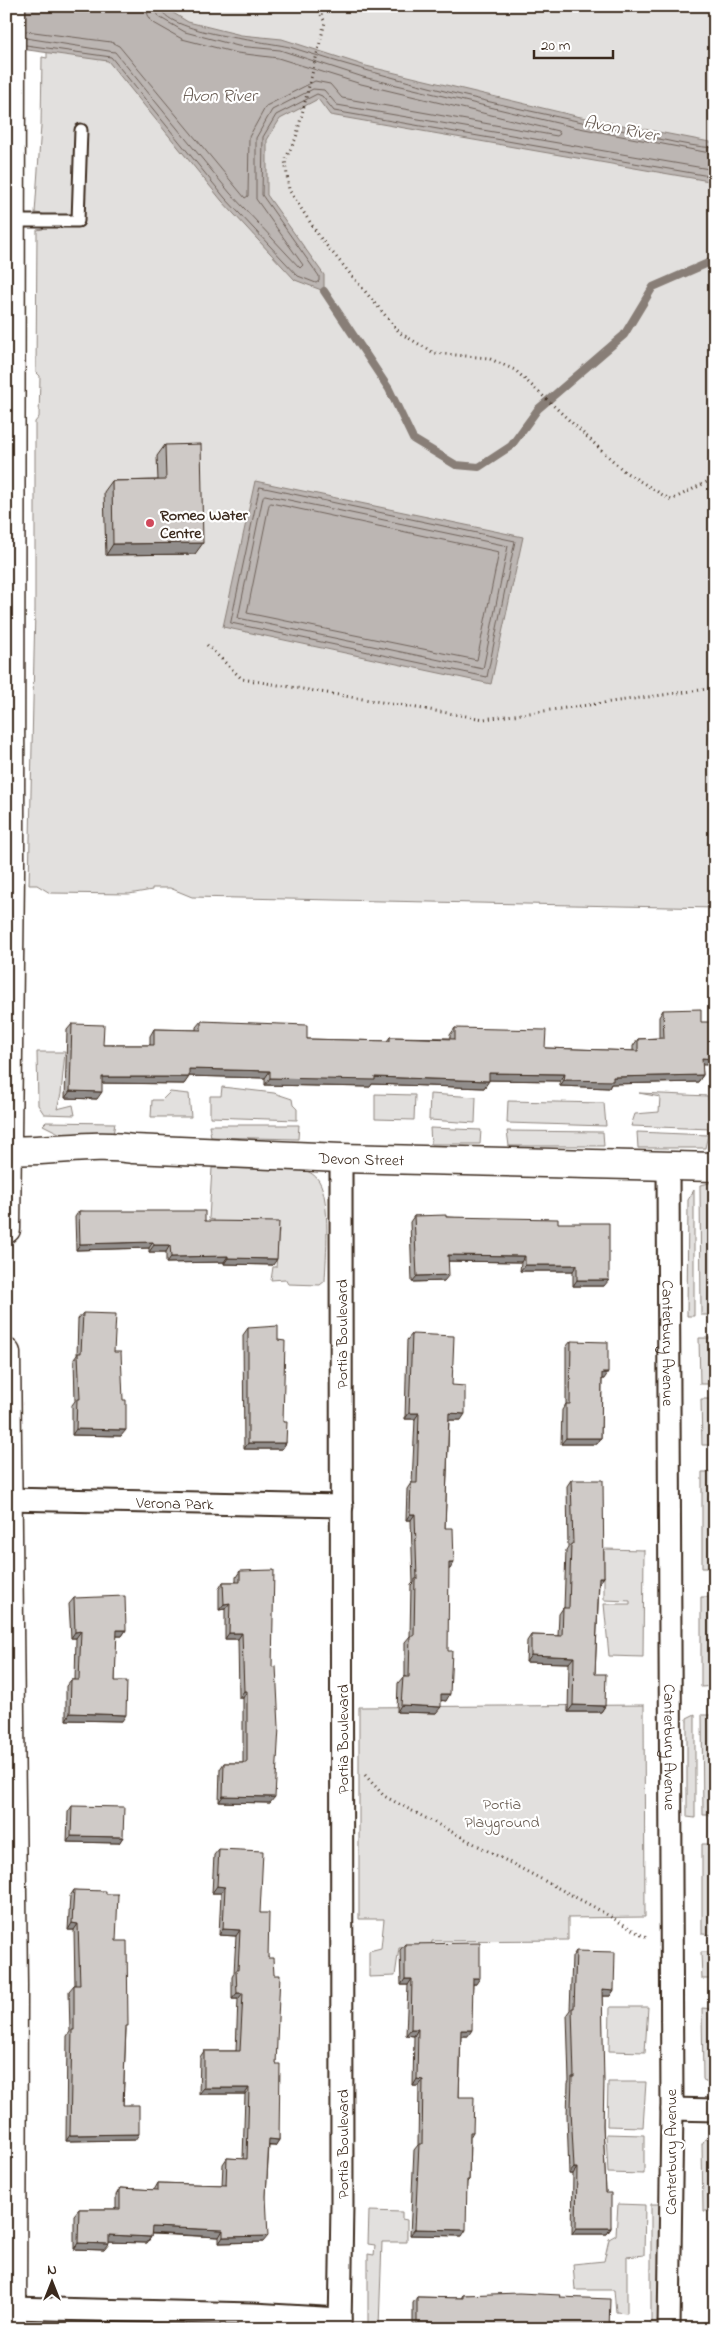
<svg xmlns="http://www.w3.org/2000/svg" width="721" height="2335" font-family="'Indie Flower',sans-serif">
<style>
.green{fill:#e2e0de;stroke:#8e857e}
.water{fill:#bcb6b3;stroke:#887e77}
.lines{fill:none;stroke-linecap:round;stroke-linejoin:round}
.shore{stroke:#6f625a;stroke-width:1}
.stream{stroke:#887e77;stroke-width:8}
.lane-casing{stroke:#3b2a1e;stroke-width:15}
.street-casing{stroke:#3b2a1e;stroke-width:25}
.secondary-casing{stroke:#3b2a1e;stroke-width:31}
.path{stroke:#3b2a1e;stroke-width:3;stroke-dasharray:1 4;stroke-linecap:butt}
.lane{stroke:#fff;stroke-width:11}
.street{stroke:#fff;stroke-width:21}
.secondary{stroke:#fff;stroke-width:28}
.wall{fill:#b2aeab;stroke:#3b2a1e}
.shaded-wall{fill:#918d8b;stroke:#3b2a1e}
.building{fill:#cfcac7;stroke:#3b2a1e}
.poi-dot{fill:#d1495b;stroke:#fff;stroke-width:2}
.labels{text-anchor:middle;stroke-width:4.5;stroke-linejoin:round;paint-order:stroke}
.poi-label{font-size:16px;font-weight:bold;fill:#3b2a1e;stroke:#fff;text-anchor:start}
.street-label{font-size:16px;fill:#3b2a1e;stroke:#fff}
.park-label{font-size:16px;fill:#65584e;stroke:#fff}
.water-label{font-size:18px;font-style:italic;fill:#685b52;stroke:#fff}
</style>
<rect width="100%" height="100%" fill="#fff"/>
<filter id="ink" filterUnits="userSpaceOnUse"><feTurbulence type="fractalNoise" baseFrequency=".02" numOctaves="2"/><feDisplacementMap in="SourceGraphic" scale="10" xChannelSelector="R" yChannelSelector="G"/><feConvolveMatrix kernelMatrix="1 2 1 2 8 2 1 2 1" color-interpolation-filters="sRGB"/></filter>
<g filter="url(#ink)">
<path class="green" d="M47 6H715V908L192 897 170 888H152V890L129 894 50 893 37 885H29L35 609V422L39 417 40 376 36 372 37 230 43 229V214L35 213 41 126 42 57 47 58Z
M37 1052H65L61 1094 57 1109 73 1105 75 1115 44 1114 38 1105Z
M222 1087 274 1093 292 1099 293 1105 297 1109V1120L210 1117V1096H221Z
M170 1092 189 1094 191 1117H151L152 1100H162Z
M639 1093 708 1096 711 1129 631 1126 635 1114 659 1112 660 1097Z
M375 1094 415 1095 414 1120 375 1119Z
M430 1094 476 1097 475 1123 429 1120Z
M508 1101 604 1103 606 1126 507 1123Z
M46 1122 115 1123 113 1135 61 1134 43 1125Z
M209 1125H299L298 1139 211 1137Z
M430 1128 481 1130 480 1144H431Z
M507 1131 603 1132 604 1146H509Z
M637 1132 708 1135 705 1148H638Z
M212 1168 304 1170C310 1172 315 1175 319 1181 331 1201 326 1258 325 1281L320 1285 288 1284 285 1279 271 1280 273 1267H276L279 1229 214 1226V1220L209 1219Z
M715 1182V1315H701L700 1185Z
M694 1190V1316H687L688 1200Z
M699 1338H715V1384H700Z
M701 1399H715V1445H702Z
M702 1472H715V1568H702Z
M604 1549 644 1550 643 1657 609 1656 604 1604H630V1601L604 1600Z
M701 1597H715V1686L701 1687Z
M644 1705 645 1917 568 1918V1940L432 1941 431 1948H399L395 1976 369 1977V1951L381 1948 384 1919H359V1707Z
M695 1714V1818L687 1817V1718Z
M702 1715H715V1815H703Z
M702 1844H715V1935L702 1934Z
M701 1952H715V1979H702Z
M610 2007H648L645 2052 609 2051Z
M702 2008 715 2009V2083L705 2082 703 2079Z
M608 2082H646L643 2127 607 2126Z
M606 2134 644 2135V2174L608 2173Z
M705 2139 715 2140V2211H703L702 2144Z
M618 2204 645 2205 644 2255 627 2257V2313L616 2312 614 2290H575L573 2264 604 2261 609 2239 616 2235Z
M651 2204H659V2329H651Z
M369 2211 402 2212V2219L407 2220V2242H382L379 2327 388 2329H368V2254L374 2255 375 2245 368 2244Z"/>
<path class="water" d="M6 6H162L188 22 241 35 282 39 366 66 576 116 715 143V182L330 115 318 99 280 119 267 140V195L324 275V291L295 280 222 201 108 61 6 47Z
M255 481 523 537 491 684 223 627Z"/>
<g class="lines">
<path class="shore" d="M154 6 159 17 185 32 238 46 280 50 363 77 574 127 715 154
M160 6C163 34 271 41 293 48 395 81 501 106 607 127 641 134 681 146 715 148
M26 31 111 42 119 46 245 198 248 196 249 137 266 106 315 81 330 84 342 98 557 136 560 134 558 131 361 84 278 58 237 53 182 39 152 22 148 15 146 6
M26 38 115 52 230 193 300 268 303 265 256 199V138L272 110 313 89 324 90 337 105 715 170
M26 45 111 57 225 198 298 276 316 283 319 281V276L262 195 263 137 276 115 317 94 322 96 334 111 715 177
M260 487 515 541 487 677 231 623Z
M265 495 508 546 483 669 238 618 263 497Z
M271 503 499 552 477 660 247 613 269 505Z"/>
<path class="stream" d="M324 291 389 389 413 439 456 465 479 467 511 446 538 409 624 335 653 287 715 260"/>
<g class="lane-casing">
<path id="lane" d="M11 221H78L81 130"/>
</g>
<g class="street-casing">
<g id="street">
<path id="s1" d="M668 1165 672 2109 669 2329"/>
<path id="s2" d="M6 1499 342 1506"/>
<path d="M672 2109 715 2110"/>
<path d="M12 2308 253 2314 340 2319"/>
<path d="M340 2329 342 2204 341 1158"/>
</g>
</g>
<g class="secondary-casing">
<g id="secondary">
<path id="s3" d="M8 1150C50 1153 93 1142 133 1149L341 1158 715 1167"/>
<path d="M6 1229 10 873 11 6"/>
<path d="M6 1353 13 1985 12 2329"/>
</g>
</g>
<path class="path" d="M316 6 325 22 296 138 285 160 289 190 321 239 400 333 434 353 488 358 515 370 625 472 671 500 715 478
M207 645 242 679 484 719 715 688
M365 1775 384 1796 594 1907 648 1939"/>
<use href="#lane" class="lane"/>
<use href="#street" class="street"/>
<use href="#secondary" class="secondary"/>
</g>
<path class="wall" d="M165 445 195 554 106 555 104 492 112 481 158 480 157 456Z
M663 1010 702 1065 703 1075 698 1082 611 1084 609 1088 560 1086V1081L489 1080 484 1088 372 1084 370 1087 265 1085V1078L189 1076 184 1084 102 1083 97 1099 65 1098 67 1030 72 1024 103 1045H150V1036L154 1029 196 1030V1027L201 1021 307 1039 387 1041 390 1037 450 1038V1035L455 1028 545 1048 633 1051V1046L638 1039 659 1038V1017Z
M79 1211 205 1221 273 1265 224 1264V1262L166 1263V1252H149V1248L76 1250 75 1217Z
M414 1216 446 1217 558 1223 604 1286H573V1271H520L521 1262 448 1261 444 1281 412 1282 410 1222Z
M83 1313 114 1352 121 1436 72 1435V1405L75 1401 74 1359 77 1355 78 1319Z
M248 1328 278 1340 283 1422 286 1443 282 1449H244L243 1335Z
M412 1334 452 1385 461 1420H449L445 1528 450 1569H448L446 1701 441 1700 436 1713 397 1712 398 1683 403 1677H405V1642L410 1636 411 1585 413 1583 411 1520H406L407 1489 411 1483H412L415 1419H405L407 1340Z
M571 1341 604 1379H602L601 1438 597 1444H561L562 1410 566 1404V1347Z
M571 1480 604 1577 599 1583 595 1674 605 1706 601 1712H568L569 1663 526 1662 527 1641 531 1635 558 1636 559 1614 563 1608H564L566 1550 568 1547 567 1486Z
M240 1571 272 1667 270 1803 219 1802 220 1769 224 1763H243V1698H239L238 1639H225V1609L219 1610V1589L223 1582H236V1577Z
M74 1598 126 1630 122 1636H116L115 1681 122 1721 66 1720V1686L71 1680H75L76 1638H71L69 1604Z
M72 1806 123 1837 119 1843 67 1842 68 1812Z
M219 1849 260 1913 268 1958 276 2064 279 2140 275 2146H269L263 2242 219 2243V2237L151 2234V2237L147 2243 109 2242 104 2250 74 2249V2215L79 2209H116V2195L120 2188 154 2190 158 2183 222 2185 223 2164 227 2158 243 2159 245 2094H199L200 2057 204 2051H236L238 1999H232V1977L234 1973 236 1936 219 1935 221 1893H212L214 1855Z
M74 1890 106 1894 116 1941 126 2029 123 2105 135 2140 66 2141 67 2036 70 2032 69 1991 74 1985H75L74 1930H68L70 1896Z
M405 1944 476 1984H473L468 2036H461L459 2097 473 2132 470 2137 469 2180 467 2182 462 2236 410 2235 414 2150 418 2145 419 2086H413L414 2036 406 2035 408 1985H401L400 1950Z
M576 1951 614 1990 610 1996H602L603 2125 606 2193 611 2228 607 2234H572L573 2174H569L567 2115 568 2083 569 2081 567 2014 570 2010 572 1957Z
M463 2295 560 2297 609 2329H413V2303L417 2297 461 2298Z"/>
<path class="shaded-wall" d="M203 543 195 554 106 555 113 544Z
M702 1058 715 1059V1065H698Z
M189 1069 270 1071 265 1078 185 1076Z
M489 1073 565 1074 560 1081 485 1080Z
M703 1075 698 1082 611 1084 609 1088 560 1086 564 1080 613 1077Z
M102 1077H189L184 1084 97 1083Z
M375 1077 489 1081 484 1088 372 1084 370 1087 265 1085 270 1078Z
M70 1091 102 1092 97 1099 65 1098Z
M153 1242 149 1248 76 1250 80 1244Z
M154 1245H170L166 1252H149Z
M448 1255 525 1256 521 1262 444 1261Z
M228 1256 224 1262 166 1263 171 1257Z
M228 1258 277 1259 273 1265 224 1264Z
M525 1265H577L573 1271H520Z
M449 1275 444 1281 412 1282 417 1276Z
M577 1280H609L604 1286H573Z
M602 1373H608L604 1379H597Z
M409 1413H419L415 1419H405Z
M449 1413 465 1414 461 1420H445Z
M76 1429 126 1430 121 1436 72 1435Z
M566 1438H601L597 1444H561Z
M248 1443H286L282 1449H244Z
M410 1514H415L411 1520H406Z
M449 1563H454L450 1569H444Z
M599 1577H604L599 1583H595Z
M230 1603 225 1609 219 1610 224 1604Z
M117 1630H126L122 1636H112Z
M81 1631 76 1638H71L75 1632Z
M229 1633H242L238 1639H225Z
M531 1655 574 1657 569 1663 526 1662Z
M244 1691H247L243 1698H239Z
M441 1694H450L446 1701 437 1700Z
M401 1705 441 1707 436 1713 397 1712Z
M573 1705 605 1706 601 1712H568Z
M70 1713 126 1715 122 1721 66 1720Z
M223 1796 275 1797 270 1803 219 1802Z
M71 1836 123 1837 119 1843 67 1842Z
M217 1886 225 1887 221 1893H212Z
M72 1923 78 1924 74 1930H68Z
M223 1929 240 1930 236 1936 219 1935Z
M473 1978H480L476 1984H468Z
M405 1979H412L408 1985H401Z
M602 1989 614 1990 610 1996H597Z
M237 1993H243L238 1999H232Z
M411 2029H418L414 2036 406 2035Z
M461 2030H472L468 2036H457Z
M417 2079 423 2080 419 2086H413Z
M204 2088H249L245 2094H199Z
M139 2134 135 2140 66 2141 70 2135Z
M269 2139 279 2140 275 2146 265 2145Z
M574 2168H577L573 2174H569Z
M152 2227 223 2230 219 2237 147 2233Z
M576 2228H611L607 2234H572Z
M415 2229 466 2230 462 2236 410 2235Z
M109 2235 151 2237 147 2243 104 2242Z
M268 2236 263 2242 219 2243 223 2237Z
M78 2243 109 2244 104 2250 74 2249Z"/>
<path class="building" d="M201 444 203 543 113 544 112 481 166 480 165 445Z
M701 1009V1022H715V1059L702 1058 703 1075 613 1077V1081L564 1080 565 1074 489 1073V1081L375 1077V1080L270 1078V1071L189 1069V1077H102V1092L70 1091 72 1024 104 1025 103 1045H154V1029L201 1030V1021L307 1025V1039L390 1041V1037L455 1039V1028L546 1030 545 1048 638 1051V1039L664 1038 663 1010Z
M79 1211H205V1221L279 1222 277 1259 228 1258V1256L171 1257 170 1245H154L153 1242 80 1244Z
M446 1215V1217L558 1219V1223H609V1280H577V1265H525V1256L448 1255 449 1275 417 1276 414 1216Z
M83 1313 116 1314 114 1352H121L123 1400H126V1430L76 1429 77 1399H80L78 1353H81Z
M278 1326V1340L285 1341 283 1422H287L286 1443H248V1328Z
M412 1334 454 1336 452 1385 465 1386V1414L449 1413 445 1528H453L454 1563H449L448 1651H452L450 1694H441V1707L401 1705 403 1677H409L410 1636H414L415 1579H417L415 1514H410L411 1483H417L419 1413H409Z
M571 1341 608 1342V1373H602L601 1438H566V1404H570Z
M571 1480H603L604 1577H599L595 1674H606L605 1706 573 1705 574 1657 531 1655V1635L562 1636 563 1608H569L571 1544H573Z
M274 1570 272 1667 276 1666 279 1727 275 1797 223 1796 224 1763H247V1691H244L242 1633H229L230 1603 224 1604 223 1582H240V1571Z
M125 1596 126 1630H117L115 1681H127L126 1715 70 1713 71 1680H79L81 1631 75 1632 74 1598Z
M72 1806 124 1807 123 1837 71 1836Z
M219 1849 263 1851 260 1913H269L268 1958H273L274 1975H280L276 2064H280L279 2140 269 2139 266 2196 268 2236 223 2237V2230L152 2227 151 2237 109 2235V2244L78 2243 79 2209H120V2188L158 2190V2183L226 2185 227 2158 247 2159 249 2088H204V2051H240L243 1993H237L236 1970H238L240 1930 223 1929 225 1887 217 1886Z
M74 1890 106 1891V1894H118L116 1941H127L128 2026H126L123 2105H139V2134L70 2135 72 2030H74V1985H80L78 1924 72 1923Z
M480 1943V1978H473L472 2030H461L459 2097H474L473 2132H470L469 2180H467L466 2230 415 2229 419 2144H422L423 2080 417 2079 418 2029H411L412 1979H405V1944Z
M576 1951 615 1952 614 1990 602 1989 604 2082 603 2125 606 2193H611V2228H576L577 2168H574L571 2109 572 2077H574L572 2008H574Z
M519 2293 561 2295 560 2297 610 2299 609 2329H417V2297L463 2298V2295Z"/>
</g>
<circle class="poi-dot" cx="150" cy="523" r="5"/>
<g class="labels">
<g class="poi-label">
<text x="160" y="520">Romeo Water<tspan x="160" dy="18">Centre</tspan></text>
</g>
<g class="street-label">
<text dy="6" stroke="none"><textPath href="#s3" startOffset="354">Devon Street</textPath></text>
<text transform="translate(341 1334) rotate(-90)" y="6">Portia Boulevard</text>
<text dy="6" stroke="none"><textPath href="#s1" startOffset="178">Canterbury Avenue</textPath></text>
<text dy="6" stroke="none"><textPath href="#s2" startOffset="169">Verona Park</textPath></text>
<text transform="translate(342 1739) rotate(-90)" y="6">Portia Boulevard</text>
<text dy="6" stroke="none"><textPath href="#s1" startOffset="582">Canterbury Avenue</textPath></text>
<text transform="translate(342 2144) rotate(-90)" y="6">Portia Boulevard</text>
<text transform="translate(670 2152) rotate(-90)" y="6">Canterbury Avenue</text>
</g>
<g class="park-label">
<text x="502" y="1809">Portia<tspan x="502" dy="18">Playground</tspan></text>
</g>
<g class="water-label">
<text x="219" y="101">Avon River</text>
<text transform="translate(621 128) rotate(11)" y="6">Avon River</text>
</g>
</g>
<rect width="721" height="2335" fill="none" stroke="#fff" stroke-width="25"/>
<rect x="12" y="12" width="696" height="2310" fill="none" stroke="#3b2a1e" stroke-width="2" filter="url(#ink)"/>
<g transform="translate(52 2282)" stroke="#ffffff" stroke-width="4" paint-order="stroke">
<path d="M0-4L9 19L0 12L-9 19Z" fill="#3b2a1e"/>
<text y="-8" font-size="14" font-weight="bold" text-anchor="middle" fill="#3b2a1e">N</text>
</g>
<path d="M534 50v8h79v-8" fill="none" stroke="#3b2a1e" stroke-width="2.5"/>
<text x="541" y="50" font-size="15" fill="#3b2a1e" stroke="#ffffff" stroke-width="4" paint-order="stroke">20 m</text>
</svg>
